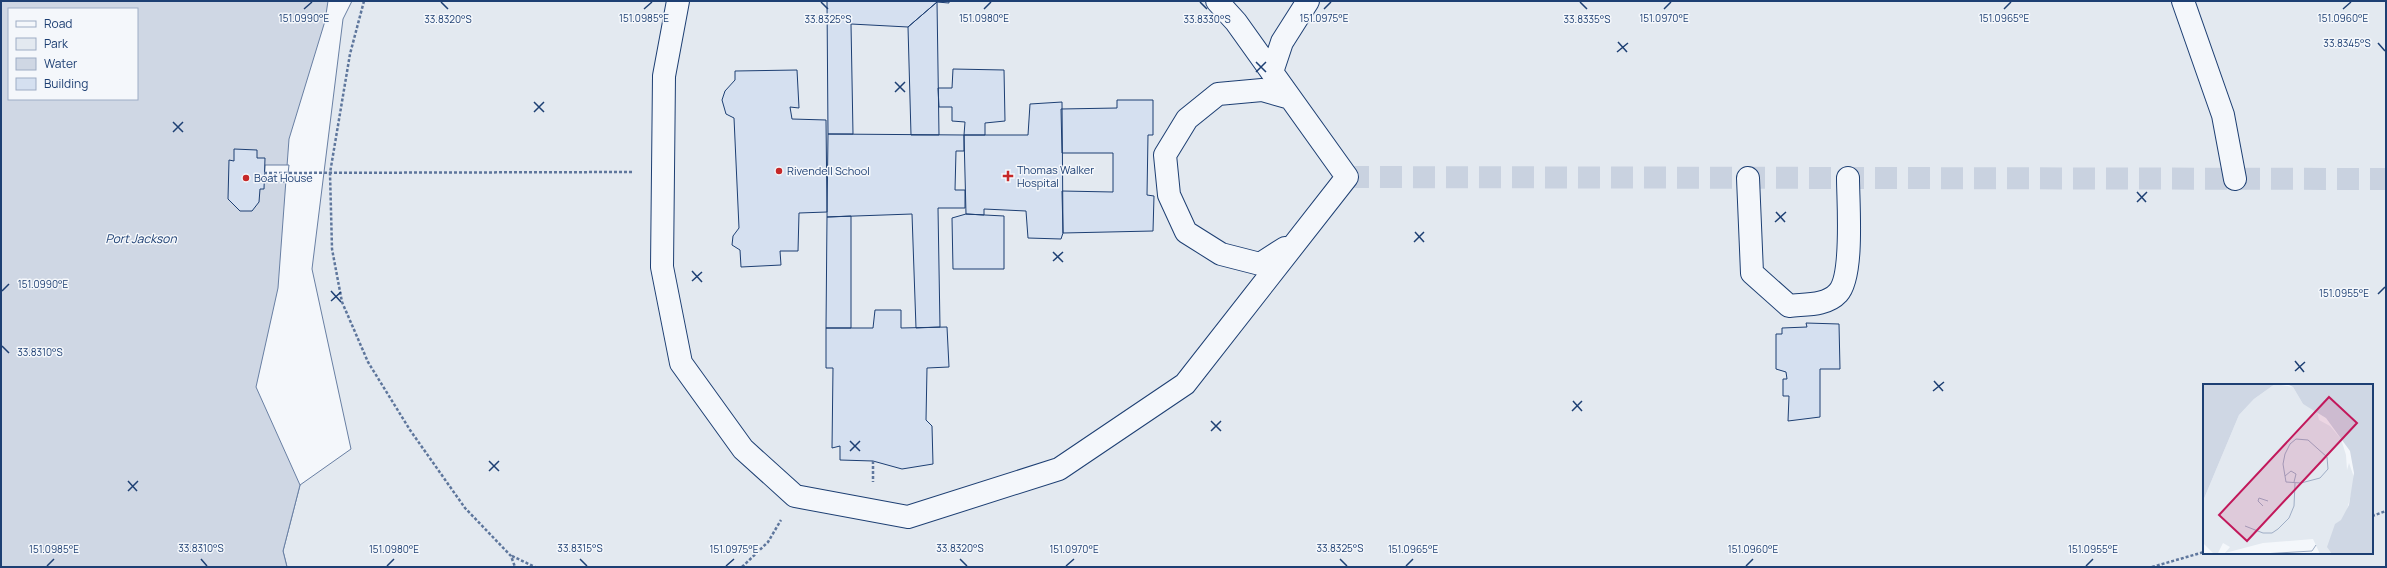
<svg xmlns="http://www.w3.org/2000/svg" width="2387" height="568" font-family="Manrope,sans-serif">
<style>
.green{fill:#e3e9f0;stroke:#687fa3;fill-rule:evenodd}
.water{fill:#cfd7e4;stroke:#687fa3;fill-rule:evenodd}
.pier{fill:#f4f7fb;stroke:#687fa3}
.building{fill:#d5e0f0;stroke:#1d3f73}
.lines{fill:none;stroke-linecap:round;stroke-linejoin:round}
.minor-tunnel{stroke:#c9d2e0;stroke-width:22;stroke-dasharray:22 11;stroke-linecap:butt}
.minor-casing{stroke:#1d3f73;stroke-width:24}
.path{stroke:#5e769c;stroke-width:2.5;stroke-dasharray:3 2;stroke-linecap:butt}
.minor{stroke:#f4f7fb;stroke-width:22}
.ticks{fill:none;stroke:#1d3f73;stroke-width:1.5}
.poi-dot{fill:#c62828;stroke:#f4f7fb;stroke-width:1.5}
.labels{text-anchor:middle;stroke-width:3;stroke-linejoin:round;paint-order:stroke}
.poi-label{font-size:11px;fill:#1d3f73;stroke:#f4f7fb;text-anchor:start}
.water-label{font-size:12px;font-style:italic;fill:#1d3f73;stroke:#f4f7fb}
.inset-road{fill:none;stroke:#9eadc5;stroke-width:1}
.view{fill:#c2185b;fill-opacity:0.15;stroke:#c2185b;stroke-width:2}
.inset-edge{fill:none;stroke:#1d3f73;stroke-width:2}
.ticks-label{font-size:10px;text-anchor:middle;fill:#1d3f73;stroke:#f4f7fb;stroke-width:3;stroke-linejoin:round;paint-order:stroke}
</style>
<rect width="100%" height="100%" fill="#f4f7fb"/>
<path class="green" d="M352 1H2386V567H287L283 551 300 485 351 449 312 269 343 19ZM2204 385H2372V553H2204Z"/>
<path class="water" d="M1 1H328L325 21 289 139 278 288 256 387 300 485 283 551 287 567H1ZM9 9H137V99H9Z"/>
<path class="pier" d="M265 165H289L287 182H264Z"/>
<path class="building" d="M827 1H949V3L937 2 908 27 851 24 853 134H828Z
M937 2 939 135H911L908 27Z
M953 69 1004 70 1005 121 985 123V135H964L965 122 952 121V107H939L938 88H952Z
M797 70 799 108 790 107 792 119 826 120 827 212 799 213 798 251H780L781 265 741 267 740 250 732 245 733 236 739 228 734 118 726 114 722 100 725 91 735 80V71Z
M1117 100H1153V135H1148L1147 195 1154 196 1153 231 1063 233 1062 191 1113 192V153H1062L1061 109 1117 108Z
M1062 102 1063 233 1061 239 1028 238 1026 211 984 209V215L966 214 964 135H1028L1030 104Z
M828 134 964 135V151H956L955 190H965V208H938L940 327 916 328 912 214 827 217Z
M234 149 257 150V158H265L264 189H260L259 202 252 211H240L228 199 229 160 234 161Z
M966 214 1004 216V269H953L952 218Z
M851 216V328H826L827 217Z
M875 310H901V328L947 327 949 367 927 368 926 420 932 426 933 464 902 469 873 461 840 460V446L832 448 833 368H826V328H873Z
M1806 323 1839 324 1840 369H1820V417L1788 421 1789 396H1783V379H1787L1786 372 1776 369V334H1782V328L1807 327Z"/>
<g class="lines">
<path class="minor-tunnel" d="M1347 177 2386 179"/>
<g class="minor-casing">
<path id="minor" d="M678 1 664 76 662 267 681 363 743 449 795 496 908 517 1059 469 1185 384 1347 177 1236 22 1217 1
M2183 1 2223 115 2235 179
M1272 72 1282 42 1308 1
M1748 178 1752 273 1789 306C1805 304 1826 306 1838 293 1854 276 1848 202 1848 178
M1285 248 1260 264 1221 254 1186 232 1169 195 1165 155 1187 119 1218 94 1262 90 1290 98"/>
</g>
<path class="path" d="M364 1 350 54 330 173 332 249 342 302 368 362 410 430 465 508 511 556 515 567
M264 173 634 172
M873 461V482
M2372 516 2386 511
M512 556 535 567
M742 567 768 542 781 520
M2152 567 2204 552"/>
<use href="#minor" class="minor"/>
</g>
<path class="ticks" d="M441 2 448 9M821 2 828 9M1200 2 1207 9M1580 2 1587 9M304 9 312 2M644 9 652 2M984 9 991 2M1324 9 1331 2M1664 9 1671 2M2004 9 2011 2M2343 9 2351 2M1618 42 1627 52M2378 43 2385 51M1617 52 1628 43M1256 62 1266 72M1256 72 1266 62M895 82 905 92M895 92 905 82M534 102 544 112M534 112 544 102M173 122 183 132M173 132 183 122M2137 192 2146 202M2137 202 2147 192M1776 212 1785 222M1775 222 1786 212M1415 232 1424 242M1414 242 1424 232M1053 252 1063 262M1053 261 1063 252M692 271 702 282M692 281 702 272M2 291 9 284M331 291 341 302M2378 294 2385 287M331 301 341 292M2 346 9 353M2295 361 2304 372M2295 371 2305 362M1934 381 1943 391M1933 391 1944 382M1573 401 1582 411M1572 411 1582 401M1211 421 1221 431M1211 431 1221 421M850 441 860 451M850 451 860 441M489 461 499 471M489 471 499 461M128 481 137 491M128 491 138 481M201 559 207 566M580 559 587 566M960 559 967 566M1340 559 1347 566M47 566 54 559M387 566 394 559M726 566 734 559M1066 566 1074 559M1406 566 1413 559M1746 566 1753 559M2086 566 2093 559"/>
<g class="poi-dot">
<circle cx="779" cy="171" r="4"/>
<path d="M1006 170h4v4h4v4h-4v4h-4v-4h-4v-4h4z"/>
<circle cx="246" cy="178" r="4"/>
</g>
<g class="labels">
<g class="poi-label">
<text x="1017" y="174">Thomas Walker<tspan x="1017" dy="13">Hospital</tspan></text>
<text x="787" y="175">Rivendell School</text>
<text x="254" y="182">Boat House</text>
</g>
<g class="water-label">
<text x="141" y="243">Port Jackson</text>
</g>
</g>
<g transform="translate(2203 384)">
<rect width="170" height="170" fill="#f4f7fb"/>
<path d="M72 0 90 3 100 20 114 27 116 36 127 42 138 55 143 71 144 86 146 79 152 96 132 170H117L110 155 60 159 22 169 27 163 20 159 15 169 11 170 0 159V117L36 31 51 15Z" fill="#e3e9f0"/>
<path d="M0 0H72L51 15 36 31 0 117ZM84 0H170V170H129L124 163 132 140 138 136 146 121 151 89 147 67 123 34 100 20 90 3Z" fill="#cfd7e4"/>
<path class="inset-road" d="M93 55 105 56 124 73 125 85 117 94 98 99 83 98 80 80 82 70 87 60ZM82 92 88 87 93 90 91 98M60 122 55 117 56 114 65 117M42 142 60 149H69L75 145 86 134 91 122 92 99M59 170 109 167 113 161"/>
<path class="view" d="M126 13 154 39 44 157 16 131Z"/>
<rect width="170" height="170" class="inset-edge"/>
</g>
<g class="ticks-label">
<text x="304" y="22">151.0990°E</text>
<text x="644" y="22">151.0985°E</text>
<text x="984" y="22">151.0980°E</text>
<text x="1324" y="22">151.0975°E</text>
<text x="1664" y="22">151.0970°E</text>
<text x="2004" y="22">151.0965°E</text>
<text x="2343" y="22">151.0960°E</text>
<text x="828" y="23">33.8325°S</text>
<text x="1207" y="23">33.8330°S</text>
<text x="1587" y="23">33.8335°S</text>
<text x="448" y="23">33.8320°S</text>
<text x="2347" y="47">33.8345°S</text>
<text x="43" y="288">151.0990°E</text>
<text x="2344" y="297">151.0955°E</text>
<text x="40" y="356">33.8310°S</text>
<text x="201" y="552">33.8310°S</text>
<text x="580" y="552">33.8315°S</text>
<text x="960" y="552">33.8320°S</text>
<text x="1340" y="552">33.8325°S</text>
<text x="54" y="553">151.0985°E</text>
<text x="394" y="553">151.0980°E</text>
<text x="734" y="553">151.0975°E</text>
<text x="1074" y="553">151.0970°E</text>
<text x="1413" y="553">151.0965°E</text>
<text x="1753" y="553">151.0960°E</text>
<text x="2093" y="553">151.0955°E</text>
</g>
<rect width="2387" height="568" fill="none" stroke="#1d3f73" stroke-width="4"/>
<rect x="8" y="8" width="130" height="92" fill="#f4f7fb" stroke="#9eadc5"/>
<rect x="16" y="21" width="20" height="6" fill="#f4f7fb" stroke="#9eadc5"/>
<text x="44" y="28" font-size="12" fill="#1d3f73">Road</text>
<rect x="16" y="38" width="20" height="12" fill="#e3e9f0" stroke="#9eadc5"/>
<text x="44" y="48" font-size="12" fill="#1d3f73">Park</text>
<rect x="16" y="58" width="20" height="12" fill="#cfd7e4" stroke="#9eadc5"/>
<text x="44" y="68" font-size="12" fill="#1d3f73">Water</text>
<rect x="16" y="78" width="20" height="12" fill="#d5e0f0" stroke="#9eadc5"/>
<text x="44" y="88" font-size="12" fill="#1d3f73">Building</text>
</svg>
